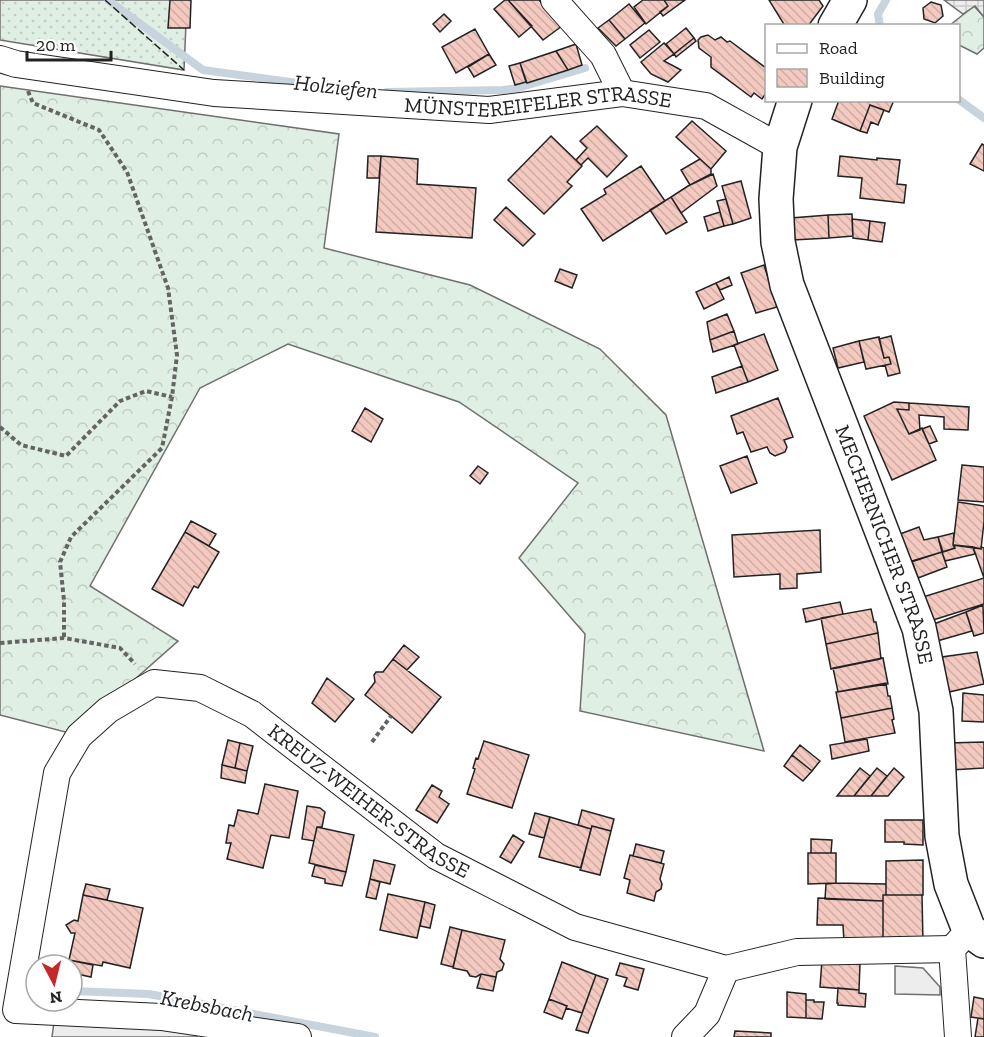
<svg xmlns="http://www.w3.org/2000/svg" width="984" height="1037" font-family="'Zilla Slab',serif">
<style>
.grass{fill:url(#grass-dots);stroke:#6f6f6f;stroke-width:1.5}
.forest{fill:url(#forest-crowns);stroke:#6f6f6f;stroke-width:1.5}
.parking{fill:#ededed;stroke:#6f6f6f;stroke-width:1.5}
.plaza{fill:url(#plaza-grid);stroke:#6f6f6f;stroke-width:1.5}
.lines{fill:none;stroke-linecap:round;stroke-linejoin:round}
.stream{stroke:#c7d3dd;stroke-width:8}
.building{fill:url(#building-back-hatch);stroke:#222;stroke-width:1.5}
.minor-casing{stroke:#222;stroke-width:28}
.secondary-casing{stroke:#222;stroke-width:36}
.path{stroke:#646464;stroke-width:4;stroke-dasharray:4.5 3;stroke-linecap:butt}
.minor{stroke:#fff;stroke-width:26}
.secondary{stroke:#fff;stroke-width:33}
.fence{stroke:#222;stroke-width:1.5;stroke-dasharray:8 3;stroke-linecap:butt}
.labels{text-anchor:middle;stroke-width:4.5;stroke-linejoin:round;paint-order:stroke}
.street-label{font-size:21px;fill:#222;stroke:#fff}
.water-label{font-size:22px;font-style:italic;fill:#222;stroke:#fff}
</style>
<defs>
<pattern id="grass-dots" width="8" height="8" patternUnits="userSpaceOnUse" patternTransform="scale(1.5)"><rect width="8" height="8" fill="#e0efe3"/><path d="M2 2h.1M6 6h.1" fill="none" stroke="#c0cdc2" stroke-width="1.8" stroke-linecap="round"/></pattern>
<pattern id="forest-crowns" width="20" height="18" patternUnits="userSpaceOnUse" patternTransform="scale(1.5)"><rect width="20" height="18" fill="#e0efe3"/><path d="M2 6a3 3 0 1 1 6 0M12 15a3 3 0 1 1 6 0" fill="none" stroke="#c0cdc2"/></pattern>
<pattern id="plaza-grid" width="8" height="8" patternUnits="userSpaceOnUse" patternTransform="scale(1.5)"><rect width="8" height="8" fill="#ededed"/><path d="M0 4h8M4 0v8" fill="none" stroke="#cbcbcb"/></pattern>
<pattern id="building-back-hatch" width="6" height="6" patternUnits="userSpaceOnUse" patternTransform="scale(1.5)"><rect width="6" height="6" fill="#f3c9c0"/><path d="M-1 5l2 2M0 0l6 6M5-1l2 2" fill="none" stroke="#d0aca5"/></pattern>
</defs>
<rect width="100%" height="100%" fill="#fff"/>
<path class="grass" d="M0 0H187L184 70 0 40Z"/>
<path class="forest" d="M974 6 984 17V48L977 54 959 45 958 26H949Z
M0 86 339 134 324 248 470 285 600 349 666 415 764 751 580 711 585 634 519 558 578 483 459 402 288 344 200 388 90 586 178 641 73 734 0 715Z"/>
<path class="parking" d="M895 966 923 968 940 987V995L895 994Z
M54 1022 198 1031 197 1037H52Z"/>
<path class="plaza" d="M944 0H984V17L975 6 963 14Z"/>
<g class="lines">
<path class="stream" d="M108 0 203 70 341 89
M880 26 878 14 886 0
M387 92 503 90 518 88 585 68
M958 99 984 118
M72 991 149 994 375 1037"/>
</g>
<path class="building" d="M170 0H191L190 28H168Z
M505 0H508L532 26 519 37 494 9Z
M508 0H539L562 26 543 40Z
M643 0H664L668 6 646 24 634 7Z
M664 0H685L663 16 660 12 668 6Z
M769 0H819L823 6 808 26H785Z
M931 2 941 5 943 16 935 23 924 19 923 8Z
M629 4 645 23 625 39 609 20Z
M444 14 451 21 440 32 433 24Z
M609 20 625 39 616 46 598 28Z
M686 28 694 38 674 54 666 44Z
M475 29 489 54 456 73 442 47Z
M649 30 660 42 640 58 630 45Z
M708 35 715 40 721 37 727 42 730 41 766 68V93L762 99 754 93 751 97 711 67V57L699 48 698 40 701 37Z
M694 38 696 41 676 57 674 54Z
M664 43 674 54 664 61 681 70 668 82 651 74 641 62Z
M576 44 582 65 568 70 556 51Z
M556 51 568 70 527 83 520 63Z
M489 54 496 65 474 77 468 67Z
M520 63 526 82 515 85 509 66Z
M839 100H894L889 112 870 105 860 131 832 119Z
M870 105 884 110 878 125 871 122 867 133 860 131Z
M692 121 726 151 711 169 676 137Z
M597 126 627 156 607 177 588 158 581 165 576 160 587 148 580 141Z
M551 136 582 166 567 182 572 186 544 214 508 180Z
M982 144 984 145V171L970 164Z
M368 156H381L379 178H367Z
M381 156 418 159 417 184 476 188 472 238 376 232Z
M840 156 877 160V158L900 160 897 184 906 185 904 203 860 198 862 178 838 176Z
M700 159 711 169V174L690 185 681 170Z
M641 166 665 201 603 241 581 209 606 194 604 189Z
M713 174 717 186 681 213 671 197 688 186Z
M741 181 751 218 733 224 722 186Z
M671 197 687 222 666 234 650 210Z
M726 199 733 224 724 226 717 201Z
M506 207 535 234 523 246 494 220Z
M720 212 724 226 708 231 704 217Z
M852 214 853 236 829 238 828 215Z
M828 215 829 238 793 240 791 218Z
M852 219 870 221 868 240 853 238Z
M870 221 885 223 882 242 868 240Z
M764 265 777 307 756 313 741 273Z
M560 269 577 275 572 288 555 281Z
M729 277 732 285 720 290 716 283Z
M716 283 724 299 704 309 696 292Z
M727 314 734 331 710 340 707 322Z
M734 331 738 344 713 352 710 340Z
M764 334 778 370 748 382 734 345Z
M891 336 900 373 888 376 885 365 891 364 889 357 884 358 879 339Z
M879 337 884 358 889 357 891 364 866 369 859 341Z
M859 341 864 362 838 368 833 348Z
M742 366 748 382 716 393 712 377Z
M778 398 793 437 784 440 787 447 785 452 775 456 770 453 767 447 751 452 743 432 737 434 731 416Z
M894 402 909 403V410L897 409 909 434 922 428 936 460 892 480 864 416Z
M909 403 969 407 968 430 944 429V417L919 415 920 430 909 434 897 409 909 410Z
M365 408 383 419 371 442 352 431Z
M930 426 937 441 929 444 922 429Z
M747 456 757 483 731 493 720 466Z
M962 465 984 467V502L958 500Z
M478 466 488 473 480 484 470 476Z
M958 502 984 506V522L981 549 953 545Z
M191 521 216 534 209 546 185 532Z
M919 527 924 540 938 537 942 552 911 562 900 534Z
M820 530 821 572 797 574V588L780 589V574L734 577 732 535Z
M185 532 219 552 198 588 194 586 183 606 152 589Z
M954 533 953 545 955 548 943 552 938 537Z
M954 545 973 547 975 554 945 561 942 552 955 548Z
M973 547 981 549V547L984 548V578Z
M942 552 947 567 918 578 912 561Z
M984 578V604L930 621 923 597Z
M840 602 843 614 806 622 803 609Z
M983 605 984 633 974 636 966 612Z
M871 609 874 622H876L878 633 826 644 821 618Z
M966 612 972 631 937 641 931 625Z
M878 633 881 659 831 669 826 644Z
M404 645 419 657 407 670 393 659Z
M977 652 984 684 949 692 942 657Z
M883 658 888 684 838 692 833 668Z
M393 659 441 697 412 733 365 695 375 682 374 675 376 672H383Z
M327 678 354 699 335 722 312 703Z
M886 683 888 696H890L892 708 841 718 836 692Z
M963 693 984 695V722L962 721Z
M892 708 894 719 892 720 895 733 845 742 841 718Z
M867 739 869 751 832 759 830 745Z
M228 740 240 743 235 768 222 765Z
M484 741 529 755 512 808 467 794 475 769 473 768 476 758 478 759Z
M984 742V768L951 770 948 743Z
M240 743 253 746 247 771 235 768Z
M800 745 820 761 812 771 792 755Z
M792 755 812 771 803 781 784 766Z
M222 765 247 771 245 783 221 778Z
M860 768 870 776 854 796H837Z
M877 768 887 776 871 796H854Z
M894 768 904 777 888 796H871Z
M265 784 298 791 289 838 271 835 263 868 227 859 231 843H226L229 825 234 826 238 810 258 814Z
M432 785 442 791 439 797 449 804 437 823 416 810Z
M307 806 320 808 325 812 322 827H317L314 841 302 839Z
M582 810 614 819 611 831 592 826 591 829 578 825Z
M535 813 550 817 544 838 529 834Z
M550 817 591 829 581 868 539 857Z
M885 820H923V845L904 844V842H885Z
M592 826 611 831 600 875 580 870Z
M317 827 354 835 346 872 309 863Z
M513 835 524 842 511 863 500 857Z
M811 839 832 840 831 853H811Z
M636 844 664 851 661 863 633 856Z
M808 853H836V883L808 884Z
M630 855 664 864 660 879 662 884 661 889 656 892 654 901 627 893 630 880 624 878Z
M374 860 395 865 390 884 370 879Z
M923 860V895H886V861Z
M315 865 346 872 342 886 325 883V879L312 876Z
M370 879 380 882 376 899 366 897Z
M836 883 886 884V895H883V901L825 899 826 884Z
M86 884 110 889 107 900 83 895Z
M388 894 425 902 417 938 380 930Z
M83 895 143 908 130 968 103 962 102 966 69 960 75 933H71L66 925 74 920 78 921Z
M883 895H922L923 943H883Z
M818 898 883 901V943L844 942 843 925H817Z
M425 902 435 905 430 928 420 926Z
M450 927 462 930 453 967 441 964Z
M462 930 505 940 500 959 504 964 502 970 497 972 496 977 481 974 476 977 470 976 467 971 453 968Z
M69 960 93 965 91 977 72 973V965H68Z
M822 960 860 964 859 990 820 987Z
M562 962 596 975 582 1013 566 1008 567 1006 549 999Z
M620 963 644 969 638 990 624 986 627 978 616 975Z
M481 974 496 977 493 991 477 988Z
M596 975 608 979 588 1033 576 1030Z
M838 988 859 990V993L866 994 865 1007 838 1005V1003H837Z
M787 992 806 994V1018L787 1017Z
M974 997 984 999V1019L971 1017Z
M549 999 567 1006 562 1019 544 1012Z
M806 1000H814V1002H824L822 1019 806 1018Z
M978 1018 984 1019V1037H975Z
M735 1031 771 1033V1037H734Z"/>
<g class="lines">
<g class="minor-casing">
<g id="minor">
<path d="M554 0 603 55 622 93"/>
<path id="s1" d="M0 59 16 64 214 93 489 110 622 93 706 106 780 147"/>
<path id="s2" d="M298 1037 161 1017 16 1010 57 773 79 736 108 710 154 683 200 688 252 714 436 856 575 927 726 969 797 952 952 949"/>
<path d="M685 1037 707 1014 726 969"/>
<path d="M958 1037 952 949 963 937"/>
</g>
</g>
<g class="secondary-casing">
<g id="secondary">
<path d="M835 26 850 0"/>
<path id="s3" d="M795 100 780 147 776 199 778 242 787 285 919 628 936 711 942 836 951 884 969 930 984 941"/>
</g>
</g>
<path class="path" d="M28 91 33 103 99 130 127 172 168 288 177 355 172 397 162 448 71 537 60 562 64 601V638
M0 427 21 445 66 456 120 401 146 391 172 397
M0 643 64 638 120 648 135 664
M372 742 391 716"/>
<use href="#minor" class="minor"/>
<use href="#secondary" class="secondary"/>
<path class="fence" d="M105 0 184 70"/>
</g>
<g class="labels">
<g class="street-label">
<text dy="7" stroke="none"><textPath href="#s1" startOffset="542">MÜNSTEREIFELER STRASSE</textPath></text>
<text dy="7" stroke="none"><textPath href="#s3" startOffset="466">MECHERNICHER STRASSE</textPath></text>
<text dy="7" stroke="none"><textPath href="#s2" startOffset="910">KREUZ-WEIHER-STRASSE</textPath></text>
</g>
<g class="water-label">
<text transform="translate(336 86) rotate(6)" y="8">Holziefen</text>
<text transform="translate(207 1005) rotate(11)" y="8">Krebsbach</text>
</g>
</g>
<rect x="765" y="24" width="195" height="78" fill="#ffffff" stroke="#a7a7a7" stroke-width="1.5"/>
<rect x="777" y="44" width="30" height="9" fill="#ffffff" stroke="#a7a7a7" stroke-width="1.5"/>
<text x="819" y="54" font-size="18" fill="#222222">Road</text>
<rect x="777" y="69" width="30" height="18" fill="url(#building-back-hatch)" stroke="#a7a7a7" stroke-width="1.5"/>
<text x="819" y="84" font-size="18" fill="#222222">Building</text>
<g transform="translate(54 983) rotate(173)"><circle r="28" fill="#ffffff" stroke="#a7a7a7" stroke-width="1.5"/>
<path d="M0-4.5L10 22L0 15L-10 22Z" fill="#c62828"/>
<text y="-9" font-size="16" font-weight="bold" text-anchor="middle" fill="#222222">N</text>
</g>
<path d="M27 51v9h84v-9" fill="none" stroke="#222222" stroke-width="3"/>
<text x="36" y="51" font-size="18" fill="#222222" stroke="#ffffff" stroke-width="4.5" paint-order="stroke">20 m</text>
</svg>
